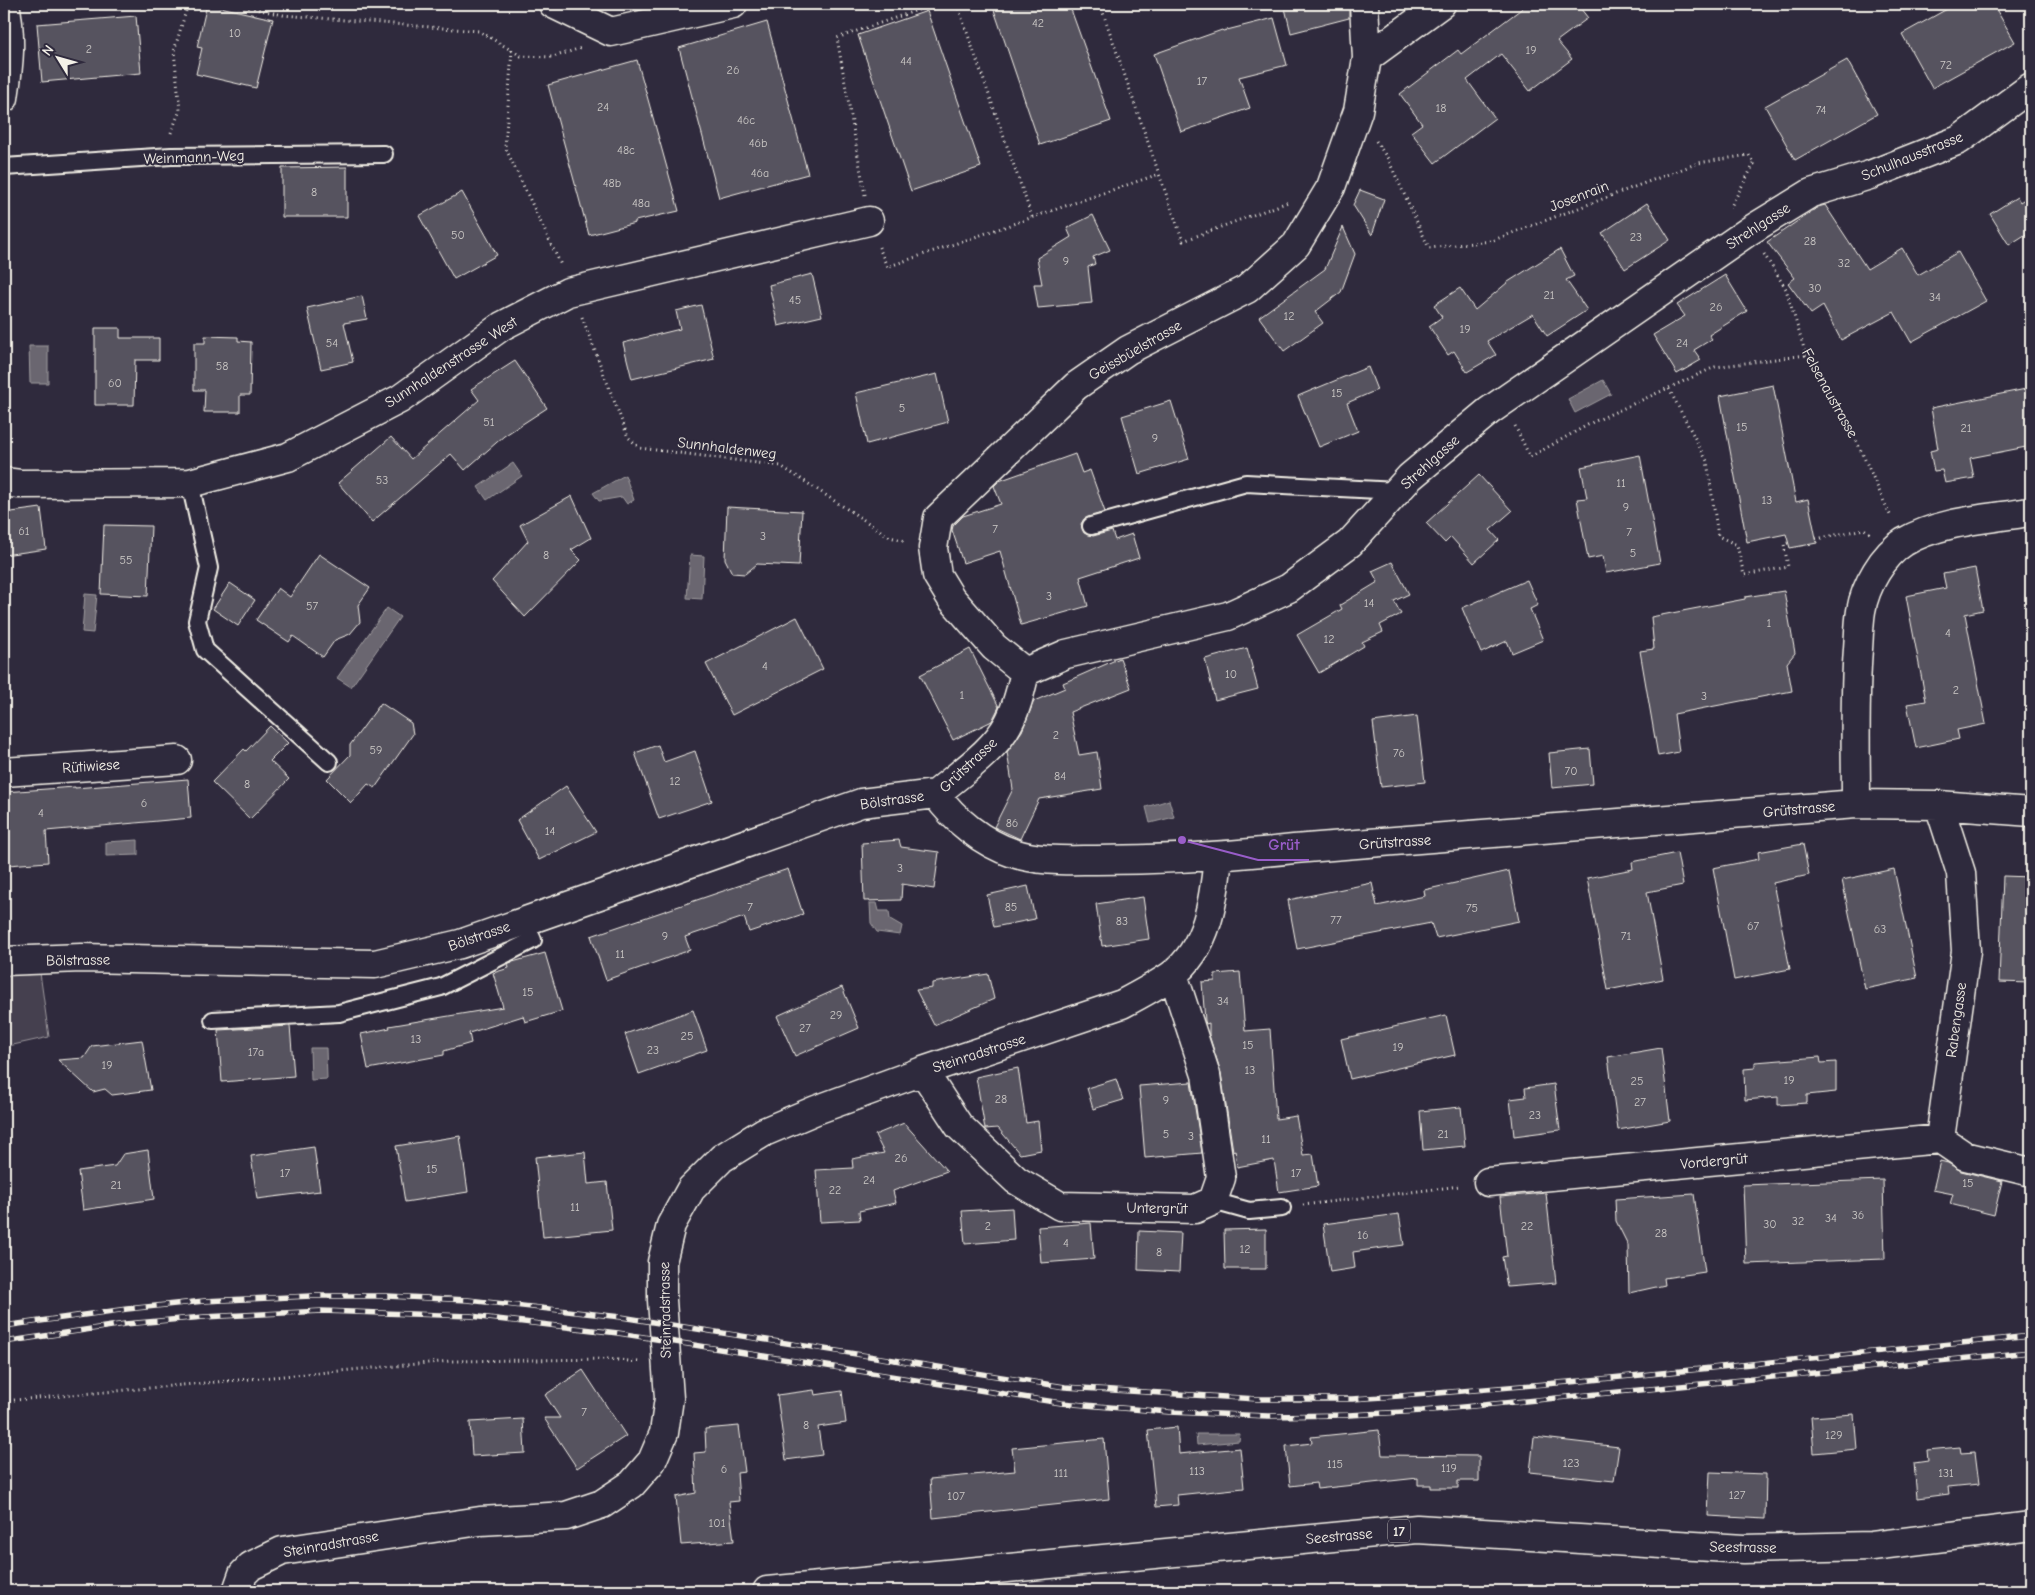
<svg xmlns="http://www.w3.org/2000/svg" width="2035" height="1595" font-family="'Comic Neue',sans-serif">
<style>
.green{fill:#454050;stroke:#9c989c}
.water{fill:#6a6670;stroke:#a19ea0}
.building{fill:#56525f;stroke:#f4f1e8}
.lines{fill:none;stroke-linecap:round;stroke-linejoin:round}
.service-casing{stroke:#f4f1e8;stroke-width:20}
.minor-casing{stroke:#f4f1e8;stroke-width:31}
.primary-casing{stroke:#f4f1e8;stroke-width:31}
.path{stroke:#f4f1e8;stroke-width:3;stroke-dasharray:1 4;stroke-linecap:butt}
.service{stroke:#2f2a3d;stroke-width:16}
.minor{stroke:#2f2a3d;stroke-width:28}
.primary{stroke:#2f2a3d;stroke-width:28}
.rail-casing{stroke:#f4f1e8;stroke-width:5.5}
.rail{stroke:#2f2a3d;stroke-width:4;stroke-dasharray:11;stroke-linecap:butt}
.labels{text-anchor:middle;stroke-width:4;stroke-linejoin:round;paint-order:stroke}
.number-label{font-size:12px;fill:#ccc9c6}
.shield{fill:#2f2a3d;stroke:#b9b5b5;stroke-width:1}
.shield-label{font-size:14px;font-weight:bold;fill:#f4f1e8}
.street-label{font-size:15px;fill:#f4f1e8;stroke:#2f2a3d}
.leader{fill:none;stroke:#995dc9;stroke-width:2}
.callout-dot{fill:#995dc9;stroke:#2f2a3d;stroke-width:2}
.callout-label{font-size:16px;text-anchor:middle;font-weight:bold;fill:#995dc9;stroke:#2f2a3d;stroke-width:4;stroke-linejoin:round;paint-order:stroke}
</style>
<rect width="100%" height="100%" fill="#2f2a3d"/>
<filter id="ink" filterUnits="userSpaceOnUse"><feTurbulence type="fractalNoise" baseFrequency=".02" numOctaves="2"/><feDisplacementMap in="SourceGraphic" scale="10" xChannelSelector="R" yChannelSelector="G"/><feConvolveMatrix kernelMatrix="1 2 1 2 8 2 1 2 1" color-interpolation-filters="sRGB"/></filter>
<g filter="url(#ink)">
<path class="green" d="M40 973 49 1037 4 1047V975Z"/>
<path class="water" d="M29 346H48V383H30Z
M1603 380 1611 394 1575 413 1568 399Z
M513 463 522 476 487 500 478 487Z
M625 475 634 500 627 504 622 497 599 501 593 493Z
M690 555 704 556 702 599 687 598Z
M85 594 97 595 93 633 82 632Z
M387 608 400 617 351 687 337 678Z
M1169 800 1174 817 1150 823 1146 807Z
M138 840V855L106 856V842Z
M870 903H877L879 911H889L890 919 902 926 900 935 877 932 871 923Z
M310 1048H326L327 1079 311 1080Z
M1196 1434H1240L1239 1441 1197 1445Z"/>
<path class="building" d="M207 4 273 19 256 88 196 74 202 48 197 47Z
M992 4H1069L1111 121 1040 145Z
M1284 4H1349V18L1291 33Z
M1528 4H1577L1588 18 1557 41 1572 59 1530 91 1501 54 1467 80 1495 118 1435 163 1411 132 1422 124 1400 94 1458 50 1461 54Z
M1956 4H1993L2015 42 1932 88 1902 34Z
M927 11 981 167 911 191 858 35Z
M136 16 141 73 42 82 37 24Z
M1274 18 1287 65 1239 77 1250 108 1181 132 1154 54 1222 30 1223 31Z
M767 22 808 174 719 198 679 48Z
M637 60 679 211 635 221V223L589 235 548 85Z
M1847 60 1877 114 1795 160 1765 106Z
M347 167V217H282V168Z
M1360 190 1384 199 1372 235 1353 205Z
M462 192 497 255 454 279 419 216Z
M2031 195V231L2009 245 1990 214 2017 197 2020 202Z
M1647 203 1670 240 1625 269 1602 233Z
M1825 205 1867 269 1902 248 1918 275 1958 252 1986 301 1911 342 1894 312 1841 340 1823 306 1811 314 1788 283 1795 278 1767 242 1818 207Z
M1093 215 1110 250 1093 257 1095 264 1088 267 1092 303 1038 308 1034 284H1042L1037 258 1071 237 1067 228Z
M1343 227 1355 254 1341 292 1315 312 1323 323 1284 351 1259 317 1325 269Z
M1560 249 1574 276 1566 280 1587 310 1547 336 1533 314 1487 341 1496 355 1467 372 1454 351 1448 355 1429 326 1442 317 1434 305 1460 288 1475 310 1508 282Z
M812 274 822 316 778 326 769 285Z
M1725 275 1747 311 1709 335 1712 339 1694 350 1701 360 1677 374 1653 335 1685 316 1677 305Z
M362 296 367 319 344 323 353 362 321 369 307 308Z
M701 305 714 359 632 379 623 343 680 329 676 311Z
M95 328H120V338H159V360H135L134 405H95Z
M205 336 238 337V341L251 342 250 395H240V412H204L205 390H194V343H205Z
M515 361 547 408 504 436 465 470 451 454 372 522 338 483 391 437 411 459 479 400 471 389Z
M1368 367 1377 390 1347 403 1358 431 1319 447 1298 396Z
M937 374 948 422 867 444 856 393Z
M1773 385 1796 502 1808 499 1817 543 1790 548 1786 534 1747 542 1720 396Z
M2031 388V446L1970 458 1974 478 1945 483 1942 470 1934 471 1930 451 1938 449 1931 408Z
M1171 401 1189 459 1139 474 1122 416Z
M1075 454 1082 473 1090 470 1105 512 1084 519 1081 524 1084 533 1093 536 1112 531 1115 540 1132 534 1139 558 1080 577 1088 606 1021 625 1000 551 963 563 952 530 953 526 963 516 1001 504 994 486 999 481Z
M1640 455 1660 563 1606 573 1603 556 1588 559 1577 499 1587 498 1581 467Z
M1479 475 1512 511 1490 530 1499 540 1474 563 1451 537 1445 543 1426 523Z
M572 496 591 538 571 550 581 560 525 617 492 581 528 541 520 525Z
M727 507 802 511 799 566 757 564 745 574 732 573 725 559Z
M41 508 46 549 4 555V513Z
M104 525 151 526 148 596 101 594Z
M319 554 370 588 358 605 360 622 350 634 335 640 323 657 293 636 289 642 256 620 278 588 290 597Z
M1392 562 1409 594 1394 601 1401 614 1380 625 1383 632 1362 642 1364 646 1319 673 1297 635 1342 609 1340 605 1378 582 1372 571Z
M1975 568 1983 610 1965 614 1986 724 1957 730 1959 739 1916 748 1907 704 1926 701 1906 596 1946 588 1943 574Z
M1527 580 1538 605 1530 609 1543 640 1512 653 1507 641 1481 653 1462 608Z
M230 583 255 600 238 626 213 609Z
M1784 591 1795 653 1787 663 1792 691 1674 714 1679 752 1658 756 1640 651 1654 649 1651 617 1745 599V597Z
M797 617 823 669 732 715 706 664Z
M1247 648 1258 689 1215 700 1205 659Z
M970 649 999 707 992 721 953 740 920 675Z
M1120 658 1131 688 1070 712 1079 755 1097 752 1102 789 1039 799 1020 839 994 827 1013 789 1007 752 1022 731 1034 701 1065 688 1063 683Z
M381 703 411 723 413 734 375 788 368 784 351 803 327 779 350 755V745Z
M1417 716 1425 782 1381 787 1373 722Z
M270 726 288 743 270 761 289 779 250 819 212 782 244 749 246 751Z
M658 745 664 762 695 751 712 801 659 819 635 753Z
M1590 749 1593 784 1552 788 1549 753Z
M188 779 191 818 46 831 48 862 8 865 4 792 75 787V788Z
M566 786 596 832 539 860 517 820Z
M899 840 901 847 939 852 934 889 902 884 901 900 864 901 862 843Z
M1803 844 1809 875 1773 883 1790 969 1734 980 1713 868 1759 859 1758 852Z
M1677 853 1683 885 1647 892 1663 979 1608 990 1587 878 1633 869 1632 862Z
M788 869 803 914 749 932 744 917 685 937 690 950 606 980 591 936Z
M1894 869 1917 978 1865 989 1842 880Z
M1509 871 1519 921 1436 938 1431 923 1297 949 1288 900 1372 883 1377 906 1425 896 1424 890Z
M2003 876 2031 877V983L1999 982Z
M1028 886 1035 919 994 927 987 895Z
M1143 897 1149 939 1102 946 1096 904Z
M545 953 562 1011 525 1022 523 1016 469 1033 471 1043 444 1051V1055L368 1069 361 1034 390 1028 389 1026 503 1007 493 973 509 968 508 964 509 963Z
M1240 972 1245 1031 1270 1029 1276 1119 1296 1116 1303 1155 1313 1154 1318 1186 1279 1192 1274 1160 1237 1167 1235 1150 1233 1151 1221 1073 1209 1035V1023L1206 1024 1205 1021 1202 982 1215 981V974Z
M988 974 994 999 934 1025 916 990 932 988V983Z
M842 987 859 1028 795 1056 777 1016Z
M693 1010 707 1050 639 1074 625 1034Z
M1446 1015 1455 1055 1350 1079 1341 1039Z
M290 1026 294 1076 222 1082 218 1030Z
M142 1040 151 1090 112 1095 105 1089 93 1092 58 1060 84 1058 92 1046Z
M1661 1048 1670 1121 1618 1130 1608 1057Z
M1820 1057 1821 1063 1836 1062V1092L1807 1095V1103L1778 1105V1097L1745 1100 1744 1069 1755 1068V1062Z
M1018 1068 1026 1123 1038 1121 1041 1150 1020 1154 998 1128 985 1129 976 1077Z
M1116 1079 1123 1100 1093 1109 1087 1088Z
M1191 1082 1202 1153 1145 1158 1139 1086Z
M1554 1084 1560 1130 1514 1136 1510 1099 1526 1097 1525 1088Z
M1461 1107 1465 1146 1423 1150 1420 1111Z
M904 1123 947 1171 893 1191 896 1203 859 1211 860 1220 820 1222 816 1170 853 1168 852 1159 884 1153 875 1135Z
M460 1136 468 1192 405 1202 396 1146Z
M314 1147 320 1191 257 1199 251 1156Z
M148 1150 154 1199 83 1210 78 1171 115 1166 123 1154Z
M585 1152 588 1184 607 1182 612 1230 543 1237 535 1157Z
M1940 1161 1948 1163 1961 1171 2002 1181 1994 1215 1950 1204 1953 1194 1933 1190Z
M1883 1180 1885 1259 1746 1264 1743 1185Z
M1546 1193 1556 1283 1507 1287 1502 1257 1507 1256 1500 1197Z
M1694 1194 1705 1272 1664 1278 1665 1285 1629 1293 1628 1245 1616 1221 1615 1199Z
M1012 1208 1014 1240 965 1244 962 1211Z
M1399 1214 1404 1245 1353 1252 1355 1268 1330 1272 1323 1224Z
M1091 1223 1094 1259 1041 1263 1038 1227Z
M1266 1229V1269H1225L1224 1230Z
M1139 1231 1181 1233 1179 1272 1138 1270Z
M583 1370 626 1436 577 1468 544 1418H560L545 1395Z
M814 1390 815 1395 842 1391 846 1423 818 1427 822 1455 786 1460 777 1395Z
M1854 1414 1857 1449 1814 1453 1811 1417Z
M523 1419 525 1453 472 1456 470 1422Z
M739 1426 745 1472 737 1473 739 1501 729 1502 734 1541 681 1545 676 1497 696 1493 694 1453 706 1452 705 1429Z
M1177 1427 1179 1454 1240 1448 1244 1488 1177 1495 1178 1505 1156 1507 1148 1430Z
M1379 1430 1382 1455 1479 1456V1481H1458V1488H1431V1485H1418V1478L1317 1489 1316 1483 1290 1486 1286 1446 1312 1443 1311 1437Z
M1534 1437 1619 1447 1614 1481 1530 1472Z
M1104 1439 1109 1499 933 1518 930 1479 1015 1471 1012 1448Z
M1960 1447 1961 1453 1975 1452 1979 1484 1948 1487 1949 1494 1917 1498 1914 1463 1928 1461 1927 1450Z
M1710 1472 1766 1474 1765 1519 1708 1516Z"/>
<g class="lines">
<g class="service-casing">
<path id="service" d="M4 167 171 156 384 154
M190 483 209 568 197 621 205 650 329 762
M1091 526 1246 483 1397 491
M213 1020 339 1013 441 987 533 940 524 920
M1213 1201 1249 1211 1282 1208"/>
</g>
<g class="minor-casing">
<path id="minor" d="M553 4 611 32 733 4
M1367 58 1441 4
M4 98C9 64 12 38 5 4
M4 482 20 484 190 483 288 457 400 399 502 326 568 292 869 221
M1025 672C1021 689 1017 708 1008 724 994 751 959 774 936 794 954 820 983 843 1013 853 1040 862 1069 860 1096 860 1163 860 1228 856 1294 849L1856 804 1939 805 2031 812
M1025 672 1066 654 1228 616 1289 588 1350 543 1410 477 1489 411 1749 231 1811 193 1870 175 1959 140 2031 87
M1025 672 994 647 951 598 937 575 933 548 938 518 1076 386 1128 350 1247 289 1296 245 1331 187 1358 111 1367 58 1364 4
M4 772 177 760
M1856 804C1856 752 1854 700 1858 649 1859 636 1859 623 1861 611 1865 586 1883 555 1904 542 1940 521 1988 519 2029 512
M1939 805 1961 873 1966 951 1940 1139 1965 1156 2031 1172
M4 961 81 958 375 964 460 944 861 803 936 794
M923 1071 959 1126 1016 1180 1060 1206 1195 1209 1213 1201 1221 1178 1206 1075 1173 974
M1488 1182 1940 1139
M237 1591 243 1574 251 1566 282 1551 480 1521 566 1516 602 1504 632 1484 652 1461 664 1433 669 1398 662 1300V1262L671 1225 691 1189 722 1158 764 1132 816 1110 923 1071 1122 1004C1139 995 1156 986 1172 975 1208 948 1214 899 1218 857"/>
</g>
<g class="primary-casing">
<path id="primary" d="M767 1591 1417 1529 1744 1549 1872 1546 2031 1526"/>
</g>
<path class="path" d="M234 4 283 15 479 31 521 56 553 57 581 48
M957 4 1032 217
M1100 4 1159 174
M512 50 505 147 561 265
M171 133 180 110 174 51 188 4
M1376 141 1388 159 1429 248 1491 241 1698 163 1749 155 1754 164 1730 208
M865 195 837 38 935 4
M879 247 887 267 1159 174 1183 241 1288 202
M1764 254 1786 289 1806 355 1848 422 1891 517
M582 317 628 437 640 448 781 466 890 537 906 541
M1669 389 1707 461 1718 536 1737 545 1744 575 1788 567 1784 544 1788 543
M1515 426 1530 457 1593 422 1715 367 1806 355
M1816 539 1864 529 1871 534
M1303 1205 1460 1186
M4 1401 451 1361 608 1359 639 1362"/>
<use href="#service" class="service"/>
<use href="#minor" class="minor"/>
<use href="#primary" class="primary"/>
<g class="rail-casing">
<path id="rail" d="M4 1326 127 1309 204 1301 311 1296H387L468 1300 621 1317 1065 1387 1257 1399H1352L1415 1395 1581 1381 2031 1336
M4 1342 125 1324 204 1317 322 1311 471 1316 618 1333 1061 1403 1169 1412 1268 1416 1349 1415 1422 1411 2031 1352"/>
</g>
<use href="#rail" class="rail"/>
</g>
</g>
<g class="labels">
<g class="number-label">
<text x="1038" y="27">42</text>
<text x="235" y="37">10</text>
<text x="89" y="53">2</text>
<text x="1531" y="54">19</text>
<text x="906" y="65">44</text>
<text x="1946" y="69">72</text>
<text x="733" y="74">26</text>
<text x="1202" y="85">17</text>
<text x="603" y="111">24</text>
<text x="1441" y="112">18</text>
<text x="1821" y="114">74</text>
<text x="746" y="124">46c</text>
<text x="758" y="147">46b</text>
<text x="626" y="154">48c</text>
<text x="760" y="177">46a</text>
<text x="612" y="187">48b</text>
<text x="314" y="196">8</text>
<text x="641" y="207">48a</text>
<text x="458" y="239">50</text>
<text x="1636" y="241">23</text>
<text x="1810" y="245">28</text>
<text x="1066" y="265">9</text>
<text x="1844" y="267">32</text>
<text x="1815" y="292">30</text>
<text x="1549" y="299">21</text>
<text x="1935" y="301">34</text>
<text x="795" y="304">45</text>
<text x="1716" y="311">26</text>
<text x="1289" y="320">12</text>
<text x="1465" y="333">19</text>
<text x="332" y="347">54</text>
<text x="1682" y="347">24</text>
<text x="222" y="370">58</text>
<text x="115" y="387">60</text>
<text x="1337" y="397">15</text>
<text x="902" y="412">5</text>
<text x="489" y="426">51</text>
<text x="1742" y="431">15</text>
<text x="1966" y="432">21</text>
<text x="1155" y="442">9</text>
<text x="382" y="484">53</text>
<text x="1621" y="487">11</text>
<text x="1767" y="504">13</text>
<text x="1626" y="511">9</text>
<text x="995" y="533">7</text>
<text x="24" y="535">61</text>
<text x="1629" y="536">7</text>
<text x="763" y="540">3</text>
<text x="1633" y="557">5</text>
<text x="546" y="559">8</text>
<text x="126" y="564">55</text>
<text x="1049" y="600">3</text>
<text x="1369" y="607">14</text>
<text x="312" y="610">57</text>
<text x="1769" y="627">1</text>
<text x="1948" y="637">4</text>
<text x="1329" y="643">12</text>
<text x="765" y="670">4</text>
<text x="1231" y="678">10</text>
<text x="1956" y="694">2</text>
<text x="962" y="699">1</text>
<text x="1704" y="700">3</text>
<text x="1056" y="739">2</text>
<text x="376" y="754">59</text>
<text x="1399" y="757">76</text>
<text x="1571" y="775">70</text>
<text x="1060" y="780">84</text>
<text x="675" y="785">12</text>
<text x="247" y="788">8</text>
<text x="144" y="807">6</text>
<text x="41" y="817">4</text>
<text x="1012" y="827">86</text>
<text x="550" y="835">14</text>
<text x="900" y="872">3</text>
<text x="750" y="911">7</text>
<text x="1011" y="911">85</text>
<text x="1472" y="912">75</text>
<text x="1336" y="924">77</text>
<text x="1122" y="925">83</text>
<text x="1753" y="930">67</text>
<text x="1880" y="933">63</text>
<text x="665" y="940">9</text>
<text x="1626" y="940">71</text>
<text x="620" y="958">11</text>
<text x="528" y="996">15</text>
<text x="1223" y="1005">34</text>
<text x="836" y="1019">29</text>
<text x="805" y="1032">27</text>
<text x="687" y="1040">25</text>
<text x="416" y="1043">13</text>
<text x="1248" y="1049">15</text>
<text x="1398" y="1051">19</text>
<text x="653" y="1054">23</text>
<text x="256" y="1056">17a</text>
<text x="107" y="1069">19</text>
<text x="1250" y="1074">13</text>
<text x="1789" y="1084">19</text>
<text x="1637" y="1085">25</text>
<text x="1001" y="1103">28</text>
<text x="1166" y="1104">9</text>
<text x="1640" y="1106">27</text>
<text x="1535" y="1119">23</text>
<text x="1166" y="1138">5</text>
<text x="1443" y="1138">21</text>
<text x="1191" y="1140">3</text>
<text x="1266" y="1143">11</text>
<text x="901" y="1162">26</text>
<text x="432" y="1173">15</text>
<text x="285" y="1177">17</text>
<text x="1296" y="1177">17</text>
<text x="869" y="1184">24</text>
<text x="1968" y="1187">15</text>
<text x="116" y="1189">21</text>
<text x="835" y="1194">22</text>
<text x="575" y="1211">11</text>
<text x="1858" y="1219">36</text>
<text x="1831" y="1222">34</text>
<text x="1798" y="1225">32</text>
<text x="1770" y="1228">30</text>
<text x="988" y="1230">2</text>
<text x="1527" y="1230">22</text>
<text x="1661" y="1237">28</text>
<text x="1363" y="1239">16</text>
<text x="1066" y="1247">4</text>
<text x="1245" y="1253">12</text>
<text x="1159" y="1256">8</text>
<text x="584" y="1416">7</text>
<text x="806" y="1429">8</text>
<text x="1834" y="1439">129</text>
<text x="1571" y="1467">123</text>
<text x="1335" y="1468">115</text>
<text x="1449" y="1472">119</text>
<text x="724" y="1473">6</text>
<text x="1197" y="1475">113</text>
<text x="1061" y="1477">111</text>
<text x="1946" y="1477">131</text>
<text x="1737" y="1499">127</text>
<text x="956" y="1500">107</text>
<text x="717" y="1527">101</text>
</g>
<rect class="shield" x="1388" y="1519.5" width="22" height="23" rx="4"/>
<g class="shield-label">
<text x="1399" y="1536">17</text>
</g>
<g class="street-label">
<text transform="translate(1912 156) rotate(-22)" y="5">Schulhausstrasse</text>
<text transform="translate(194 157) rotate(-2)" y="5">Weinmann-Weg</text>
<text transform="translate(1579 196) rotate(-21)" y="5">Josenrain</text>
<text transform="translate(1758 226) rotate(-33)" y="5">Strehlgasse</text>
<text transform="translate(1135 350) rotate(-30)" y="5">Geissbüelstrasse</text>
<text transform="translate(451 362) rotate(-33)" y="5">Sunnhaldenstrasse West</text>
<text transform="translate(1830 393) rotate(61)" y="5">Felsenaustrasse</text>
<text transform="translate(727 448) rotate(7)" y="5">Sunnhaldenweg</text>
<text transform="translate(1430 462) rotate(-42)" y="5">Strehlgasse</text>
<text transform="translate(968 765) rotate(-43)" y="5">Grütstrasse</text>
<text transform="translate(91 766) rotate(-4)" y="5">Rütiwiese</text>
<text transform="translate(892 800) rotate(-8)" y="5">Bölstrasse</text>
<text transform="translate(1799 809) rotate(-5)" y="5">Grütstrasse</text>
<text transform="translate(1395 842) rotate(-4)" y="5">Grütstrasse</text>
<text transform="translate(479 936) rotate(-19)" y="5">Bölstrasse</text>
<text transform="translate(78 960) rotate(-1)" y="5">Bölstrasse</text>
<text transform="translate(1956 1020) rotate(-82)" y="5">Rabengasse</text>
<text transform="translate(979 1053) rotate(-18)" y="5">Steinradstrasse</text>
<text transform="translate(1714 1161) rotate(-5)" y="5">Vordergrüt</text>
<text transform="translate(1157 1208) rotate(1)" y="5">Untergrüt</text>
<text transform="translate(665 1310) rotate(-91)" y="5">Steinradstrasse</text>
<text transform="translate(1339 1536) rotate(-5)" y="5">Seestrasse</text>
<text transform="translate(331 1544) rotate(-10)" y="5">Steinradstrasse</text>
<text transform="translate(1743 1547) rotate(1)" y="5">Seestrasse</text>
</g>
</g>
<path class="leader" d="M1182 840L1258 860H1309"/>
<circle class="callout-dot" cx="1182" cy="840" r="5"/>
<g class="callout-label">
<text x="1284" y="850">Grüt</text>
</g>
<rect width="2035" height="1595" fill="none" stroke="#2f2a3d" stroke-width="20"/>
<rect x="10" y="10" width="2015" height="1575" fill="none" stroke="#f4f1e8" stroke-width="2" filter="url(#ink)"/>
<g transform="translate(58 58) rotate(307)" stroke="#2f2a3d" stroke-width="4" paint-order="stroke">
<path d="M0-4L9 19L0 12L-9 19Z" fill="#f4f1e8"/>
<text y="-8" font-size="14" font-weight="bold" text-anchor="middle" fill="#f4f1e8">N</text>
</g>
</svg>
